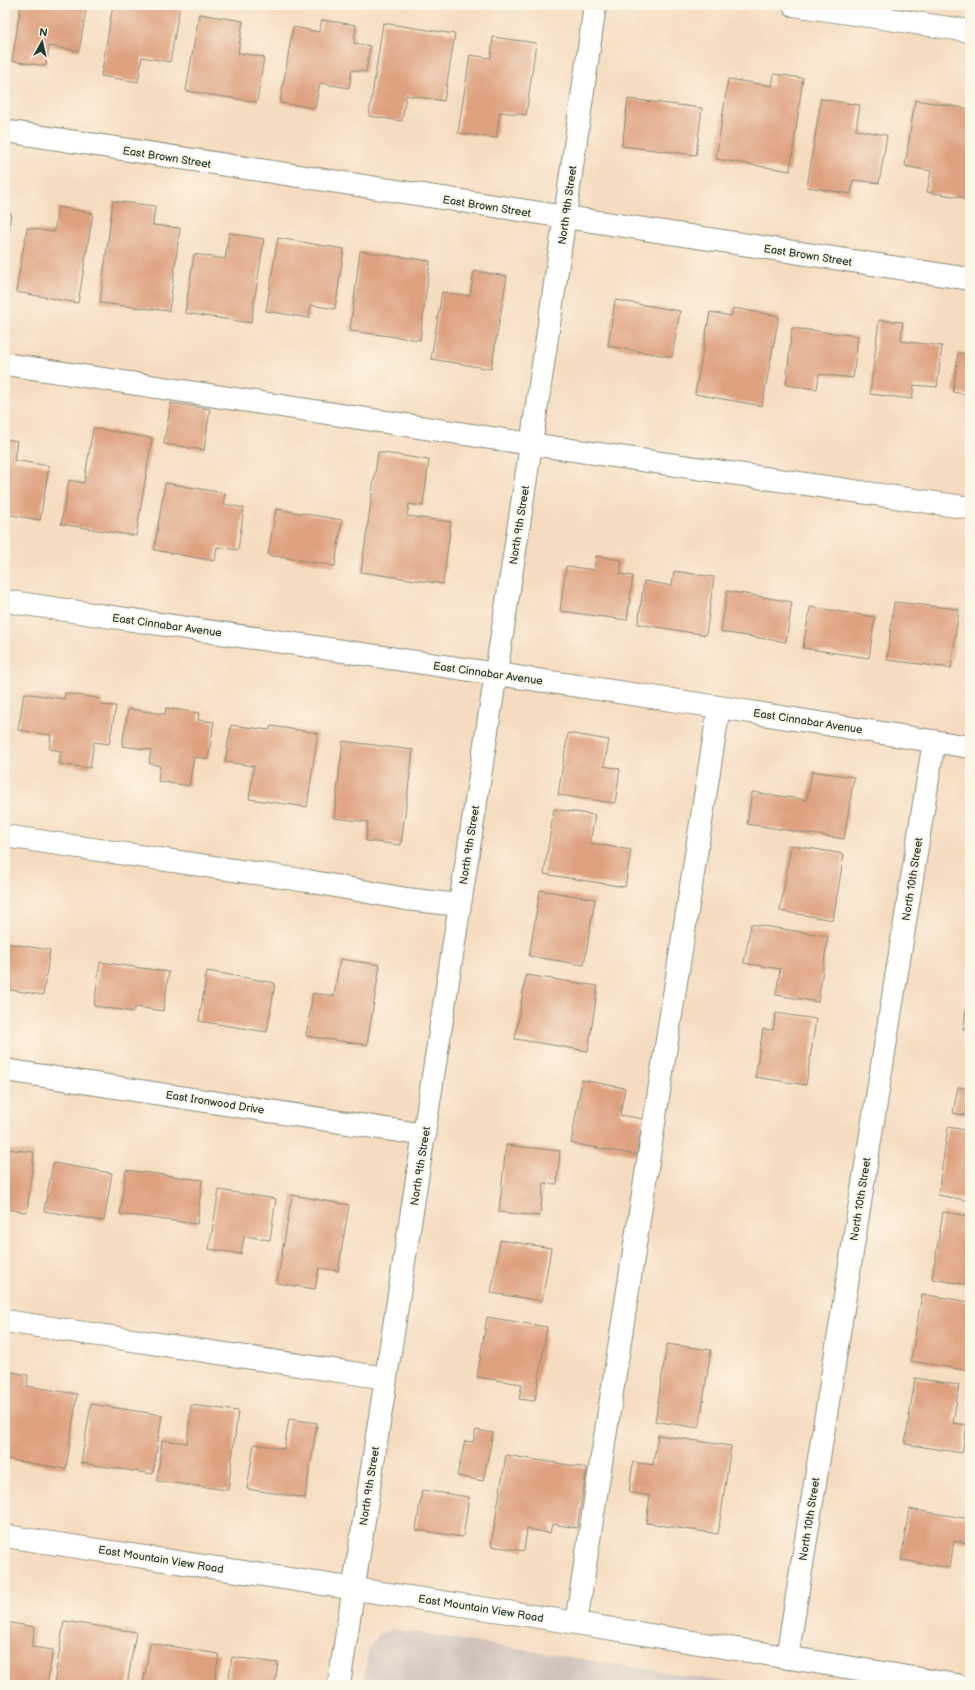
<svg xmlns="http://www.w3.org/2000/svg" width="975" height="1690" font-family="'Balsamiq Sans',sans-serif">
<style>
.industrial{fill:#cec1ba}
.building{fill:#dea17f}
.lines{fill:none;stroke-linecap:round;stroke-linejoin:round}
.minor-casing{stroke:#8a8c7a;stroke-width:24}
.minor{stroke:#fff;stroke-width:22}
.labels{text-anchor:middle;stroke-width:3.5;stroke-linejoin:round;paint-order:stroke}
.street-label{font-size:11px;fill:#1f3d34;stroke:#fcf5e5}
</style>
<rect width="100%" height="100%" fill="#fcf5e5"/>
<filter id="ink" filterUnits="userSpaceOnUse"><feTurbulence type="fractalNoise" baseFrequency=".025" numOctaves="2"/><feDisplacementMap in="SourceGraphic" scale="8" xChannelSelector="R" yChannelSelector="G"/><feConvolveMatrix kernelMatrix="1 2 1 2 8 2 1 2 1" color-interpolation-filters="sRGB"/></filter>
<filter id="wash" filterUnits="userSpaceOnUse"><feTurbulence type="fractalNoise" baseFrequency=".012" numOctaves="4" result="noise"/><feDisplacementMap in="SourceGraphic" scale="16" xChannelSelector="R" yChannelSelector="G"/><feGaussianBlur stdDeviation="0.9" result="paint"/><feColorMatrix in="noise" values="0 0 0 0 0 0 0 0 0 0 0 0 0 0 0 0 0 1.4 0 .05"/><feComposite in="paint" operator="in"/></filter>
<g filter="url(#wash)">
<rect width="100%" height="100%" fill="#f5dcc0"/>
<path class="industrial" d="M392 1629 746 1685H363L368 1651 377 1635Z"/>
<g id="blocks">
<path class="building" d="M21 5H87L79 51 49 46 46 66 12 61Z
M113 5H180L170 62 142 57 138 82 101 76Z
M199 14 243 21 238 53 264 57 257 102 186 91Z
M322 20 356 25 354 43 370 46 366 72 352 70 349 88 320 83 315 108 280 103 293 27 319 32Z
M383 23 455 34 444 101 406 95 402 121 369 116Z
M493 37 536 43 526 115 500 112 496 138 458 133 470 55 491 58Z
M774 74 803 78 790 171 716 159 728 79 772 86Z
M628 99 702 108 696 155 622 146Z
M821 99 860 105 856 130 887 135 879 183 853 180 851 194 807 187Z
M915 100 970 109V175L966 198 927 192 931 171 905 166Z
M113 201 155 206 153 225 180 228 169 311 100 303Z
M58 207 93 213 78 303 16 292 27 228 54 232Z
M5 213 11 214 6 246H5Z
M229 233 264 239 251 323 185 313 194 254 225 259Z
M278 238 344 249 335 309 311 305 309 318 266 311Z
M360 251 430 261 420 340 350 331Z
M474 271 507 276 491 369 431 359 442 292 470 296Z
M615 300 680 311 672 357 608 346Z
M733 308 779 316 762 406 695 394 710 312 731 316Z
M879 320 903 322 901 341 942 346 937 387 914 385 912 399 870 394Z
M792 328 858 336 853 378 819 374 817 389 786 385Z
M958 353 970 354V395L953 392Z
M171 403 210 409 204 450 164 444Z
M93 428 152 438 136 536 61 524 69 480 84 483Z
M5 439 17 441 14 460 49 466 40 520 5 514Z
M378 452 429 460 423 506 409 504 407 516 451 522 443 584 361 572Z
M165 483 225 493 223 504 244 508 238 550 217 547 215 561 154 550Z
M276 509 342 520 335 566 268 555Z
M596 556 622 560 620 574 633 576 627 620 560 611 566 566 594 570Z
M674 571 714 577 706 635 638 624 644 581 672 586Z
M727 591 792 602 786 642 721 632Z
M894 602 959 609 951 668 887 660Z
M810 607 875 617 869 658 803 648Z
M24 693 64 699 65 693 101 699V705L116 706 109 744 94 742 90 768 59 764 61 751 49 749 51 735 18 730Z
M166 708 199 713 198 720 214 722 208 759 194 757 189 786 158 781 160 766 149 763 151 750 122 746 128 709 165 714Z
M231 725 269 730 271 726 318 733 307 807 249 799 254 766 225 762Z
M568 733 609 740 604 766 620 769 615 803 558 795Z
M343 741 413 750 401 845 366 841 368 822 334 818Z
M812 771 854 777 844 839 747 824 752 792 807 800Z
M554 809 595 815 590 843 631 850 625 887 544 874Z
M791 845 844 854 833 920 780 911Z
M540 890 595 899 584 965 529 956Z
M751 924 828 936 818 1002 776 995 780 969 744 963Z
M5 943 50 950 43 995 5 989Z
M340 959 380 965 367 1045 306 1036 313 993 334 996Z
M100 962 169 972 163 1011 135 1007 134 1012 94 1006Z
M207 971 275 983 267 1032 199 1021Z
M526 975 598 986 588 1051 515 1039Z
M969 993H970V1031L963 1029Z
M776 1013 816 1019 806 1085 755 1077 763 1029 773 1030Z
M582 1080 625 1088 620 1115 643 1119 636 1155 571 1143Z
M958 1087 970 1089V1116L953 1113Z
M948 1127 970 1131V1201L938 1195Z
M506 1145 560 1151 557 1184 544 1183 540 1216 499 1212Z
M5 1149 34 1152 27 1212 5 1209Z
M53 1163 112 1173 104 1221 44 1211Z
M126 1170 202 1180 197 1224 120 1214Z
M219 1190 276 1199 270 1240 244 1236 241 1254 209 1249Z
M292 1195 349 1205 338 1271 319 1268 315 1289 277 1283Z
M943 1212 970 1216V1285L932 1279Z
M500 1240 551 1248 542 1301 491 1293Z
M922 1294 970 1302V1371L911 1361Z
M487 1317 547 1327 535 1401 519 1399 522 1384 477 1377Z
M667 1344 711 1350 699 1428 655 1421Z
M7 1371 28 1375 27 1386 77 1394 66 1469 5 1459V1384Z
M915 1378 959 1385 953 1423 967 1425 962 1453 905 1444Z
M91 1404 162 1415 153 1474 81 1463Z
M191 1405 238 1411 228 1490 157 1481 162 1440 187 1443Z
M289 1419 317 1423 305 1498 247 1489 254 1444 284 1449Z
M476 1430 493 1433 483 1481 457 1476 465 1441 473 1442Z
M658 1435 731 1446 718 1534 646 1523 650 1496 629 1492 633 1462 653 1465Z
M506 1455 587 1468 577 1528 552 1524 550 1533 527 1529 524 1551 491 1546Z
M422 1490 469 1497 463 1537 416 1530Z
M909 1509 970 1519 969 1543 954 1541 950 1568 901 1560Z
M64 1621 136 1632 127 1685H54Z
M5 1622 35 1627 32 1647 53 1650 47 1685H5Z
M150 1643 219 1654 214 1685H143Z
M232 1657 278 1663 275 1685H228Z"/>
</g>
</g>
<g filter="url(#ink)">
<use href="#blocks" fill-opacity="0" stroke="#8a8c7a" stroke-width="1"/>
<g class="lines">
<g class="minor-casing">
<path id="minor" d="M794 5 970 31
M5 131 970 279
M5 364 531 444 970 508
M5 601 719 707 970 747
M5 836 308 881 406 899 459 905
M5 1070 425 1135
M5 1321 386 1378
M5 1536 508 1612 957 1685
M576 1623 719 707
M787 1658 934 741
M339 1685C423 1125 517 566 595 5"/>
</g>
<use href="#minor" class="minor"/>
</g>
</g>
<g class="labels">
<g class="street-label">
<text transform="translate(167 157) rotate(9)" y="4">East Brown Street</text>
<text transform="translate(567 205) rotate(-82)" y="4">North 9th Street</text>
<text transform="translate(487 206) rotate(9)" y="4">East Brown Street</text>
<text transform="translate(808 255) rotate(9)" y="4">East Brown Street</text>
<text transform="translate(519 525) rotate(-81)" y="4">North 9th Street</text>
<text transform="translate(167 625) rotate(8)" y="4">East Cinnabar Avenue</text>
<text transform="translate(488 673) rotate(8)" y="4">East Cinnabar Avenue</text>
<text transform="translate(808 721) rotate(9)" y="4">East Cinnabar Avenue</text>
<text transform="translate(469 845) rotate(-81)" y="4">North 9th Street</text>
<text transform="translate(912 879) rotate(-81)" y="4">North 10th Street</text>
<text transform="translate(215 1102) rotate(9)" y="4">East Ironwood Drive</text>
<text transform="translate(420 1166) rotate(-81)" y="4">North 9th Street</text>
<text transform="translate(860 1199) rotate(-81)" y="4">North 10th Street</text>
<text transform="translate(369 1486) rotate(-81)" y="4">North 9th Street</text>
<text transform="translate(809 1519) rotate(-81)" y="4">North 10th Street</text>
<text transform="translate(161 1559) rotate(9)" y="4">East Mountain View Road</text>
<text transform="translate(481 1608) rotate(9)" y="4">East Mountain View Road</text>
</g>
</g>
<rect width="975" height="1690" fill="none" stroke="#fcf5e5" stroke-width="20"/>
<g transform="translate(42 42) rotate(8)" stroke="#fcf5e5" stroke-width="3" paint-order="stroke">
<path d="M0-3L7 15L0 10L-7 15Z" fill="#1f3d34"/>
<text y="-6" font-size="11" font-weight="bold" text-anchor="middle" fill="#1f3d34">N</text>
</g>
</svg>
